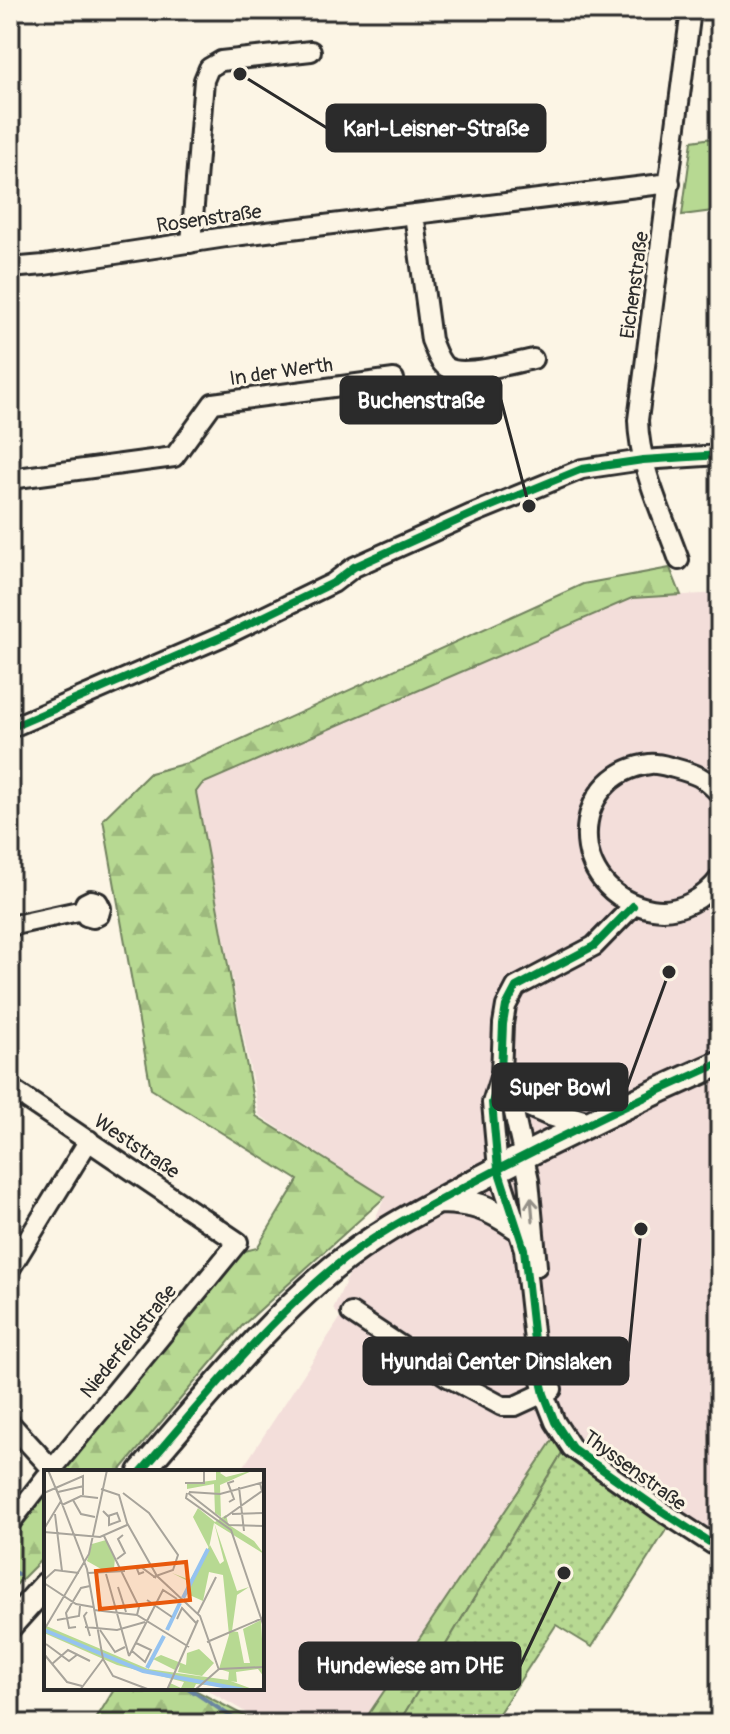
<svg xmlns="http://www.w3.org/2000/svg" width="730" height="1734" font-family="Pangolin,sans-serif">
<style>
.built{fill:#f3deda}
.forest{fill:url(#forest-firs);stroke:#71825e;stroke-width:2}
.park{fill:url(#park-dots);stroke:#71825e;stroke-width:2}
.garden{fill:#b7d992;stroke:#71825e;stroke-width:2}
.lines{fill:none;stroke-linecap:round;stroke-linejoin:round}
.stream{stroke:#6b86a1;stroke-width:4}
.minor-casing{stroke:#2b2b2b;stroke-width:24}
.major-casing{stroke:#2b2b2b;stroke-width:30}
.minor{stroke:#fcf5e5;stroke-width:18}
.major{stroke:#fcf5e5;stroke-width:24}
.cycleway-casing{stroke:#fcf5e5;stroke-width:13}
.cycleway{stroke:#00873e;stroke-width:8}
.oneway{stroke:#949088}
.labels{text-anchor:middle;stroke-width:6;stroke-linejoin:round;paint-order:stroke}
.street-label{font-size:20px;fill:#2b2b2b;stroke:#fcf5e5}
.inset-river{fill:none;stroke:#95c3f0;stroke-width:4}
.inset-road{fill:none;stroke:#a8a49b;stroke-width:2}
.view{fill:#e8590c;fill-opacity:0.15;stroke:#e8590c;stroke-width:4}
.inset-edge{fill:none;stroke:#2b2b2b;stroke-width:4}
.leader{fill:none;stroke:#2b2b2b;stroke-width:3}
.callout-dot{fill:#2b2b2b;stroke:#fcf5e5;stroke-width:3}
.callout{fill:#2b2b2b;stroke:#2b2b2b;stroke-width:3}
.callout-label{font-size:22px;text-anchor:middle;font-weight:bold;fill:#fff}
</style>
<defs>
<pattern id="forest-firs" width="22" height="20" patternUnits="userSpaceOnUse" patternTransform="scale(2)"><rect width="22" height="20" fill="#b7d992"/><path d="M5 1l3.5 6h-7zM16 11l3.5 6h-7z" fill="#9eba7e"/></pattern>
<pattern id="park-dots" width="8" height="8" patternUnits="userSpaceOnUse" patternTransform="scale(2)"><rect width="8" height="8" fill="#b7d992"/><path d="M2 2h.1M6 6h.1" fill="none" stroke="#9eba7e" stroke-width="1.8" stroke-linecap="round"/></pattern>
</defs>
<rect width="100%" height="100%" fill="#fcf5e5"/>
<filter id="ink" filterUnits="userSpaceOnUse"><feTurbulence type="fractalNoise" baseFrequency=".0125" numOctaves="2"/><feDisplacementMap in="SourceGraphic" scale="16" xChannelSelector="R" yChannelSelector="G"/><feConvolveMatrix kernelMatrix="1 2 1 2 8 2 1 2 1" color-interpolation-filters="sRGB"/></filter>
<g filter="url(#ink)">
<path class="built" d="M720 593V1544L556 1435 362 1724H266L204 1688H262V1472H240L341 1317 333 1309 385 1197 259 1115 196 793 202 784 632 598Z"/>
<path class="forest" d="M670 568 681 595 632 598 202 784 196 792 256 1116 385 1197 242 1326 119 1472H62L241 1252 257 1248 298 1180 151 1089 103 819 150 773 191 762 583 584Z
M556 1435 565 1448 398 1724H362Z
M46 1491V1555L10 1591V1535Z
M115 1688H191L260 1724H93Z"/>
<path class="park" d="M565 1448 671 1522 592 1647 556 1625 492 1724H398Z"/>
<path class="garden" d="M720 137V210L682 215 692 141Z"/>
<g class="lines">
<path class="stream" d="M10 1570 18 1574
M188 1688 242 1724"/>
<g class="minor-casing">
<path id="minor" d="M414 214 431 340C435 349 438 361 446 367 462 378 514 363 533 359
M191 243 204 80 209 68 221 61 311 51
M10 268 44 265 226 237 670 183
M10 479 174 457 213 403 394 379
M679 560C663 515 639 467 638 420L691 10
M10 728 228 634 333 583 354 567 472 514 582 469 643 460 720 455
M720 794C703 776 696 774 674 768 666 766 657 763 650 764 567 774 564 893 652 909 679 914 705 898 720 878
M633 906 594 946 516 987 506 1006 503 1024 501 1074 492 1103 498 1169 524 1249 536 1359 544 1394 555 1422 572 1448 657 1508 720 1549
M10 926 83 910 85 903 91 900 98 902 101 908 99 915 93 918 86 916 83 910
M10 1088 238 1242 50 1472
M509 1090 529 1180 537 1266
M10 1269 89 1140
M351 1313 448 1377 502 1406H515L552 1389
M10 1423 52 1469
M10 1523 46 1477"/>
</g>
<g class="major-casing">
<path id="major" d="M513 1097 550 1113 586 1124
M440 1201C474 1202 488 1207 516 1226
M141 1472C202 1402 262 1327 333 1268 374 1234 422 1210 468 1185 551 1141 634 1101 720 1063
M10 1625 46 1585"/>
</g>
<use href="#minor" class="minor"/>
<use href="#major" class="major"/>
<g class="cycleway-casing">
<path id="cycleway" d="M10 728 228 634 333 583 354 567 472 514 582 469 643 460 720 455
M633 906 594 946 516 987 506 1006 503 1024 501 1074 492 1103 498 1169 524 1249 536 1359 544 1394 555 1422 572 1448 657 1508 720 1549
M141 1472C202 1402 262 1327 333 1268 374 1234 422 1210 468 1185 551 1141 634 1101 720 1063"/>
</g>
<use href="#cycleway" class="cycleway"/>
</g>
<defs><path id="oneway-shaft" d="M-6 0H5M1.5-3L5.5 0L1.5 3" fill="none" stroke-width="1.6" stroke-linecap="round" stroke-linejoin="round" transform="scale(2)"/></defs>
<use class="oneway" href="#oneway-shaft" transform="translate(532 1209) rotate(-95)"/>
</g>
<g class="labels">
<g class="street-label">
<text transform="translate(209 218) rotate(-8)" y="7">Rosenstraße</text>
<text transform="translate(634 285) rotate(-82)" y="7">Eichenstraße</text>
<text transform="translate(281 371) rotate(-8)" y="7">In der Werth</text>
<text transform="translate(137 1146) rotate(34)" y="7">Weststraße</text>
<text transform="translate(128 1341) rotate(-51)" y="7">Niederfeldstraße</text>
<text transform="translate(635 1470) rotate(36)" y="7">Thyssenstraße</text>
</g>
</g>
<g transform="translate(44 1470)">
<rect width="220" height="220" fill="#fcf5e5"/>
<path d="M172 0H179L176 3 182 7 210 0 176 15 177 47 171 43 170 14 143 19V14L172 10ZM154 38 171 52 182 45 184 53 179 51 210 71 220 84 170 53 165 78 149 47ZM0 155 104 199 184 210 211 220 152 214 149 220H123L126 213 137 218 140 212 73 195 0 163ZM155 179 170 193 158 206 134 202 136 195 131 200 109 189 117 185 142 195 143 183Z" fill="#b7d992"/>
<path d="M170 52 193 121 205 117 193 125 188 161 194 162 200 193H206L199 159 217 150 220 207 214 199 192 202 193 212 184 211 185 202 175 199 185 165 179 105 165 102 159 131 141 123 146 112 128 103 146 110 166 75 176 94 180 91Z" fill="#b7d992"/>
<path d="M62 70 71 88 70 99 63 98 64 103 43 91 48 74Z" fill="#b7d992"/>
<path class="inset-river" d="M139 128 164 79M0 160 99 201 200 220M123 160 136 133M103 198 120 166"/>
<path class="inset-road" d="M141 13H160V0M195 17 200 61M12 18 43 99 59 189 69 206 106 220M57 19 75 25 83 53 113 106 156 146 175 200M14 22 40 16M145 22 176 24 220 12M0 23 39 6V25M79 23 105 43 134 85 129 100 109 107M143 23 142 28 187 60 220 157M144 23 185 55 220 56M29 30 37 44 51 47M185 32 190 29 184 13 190 11M18 35 37 26 54 28M59 41 64 46 73 43 76 51 65 55V46M11 44 18 101M188 44 220 43M180 48 218 21 216 13M0 59 17 31 4 0M0 62 56 67 83 55M60 66 95 137 93 145M73 89 81 83 74 69 79 65M100 102 95 104 93 99 97 97 112 108M44 103 81 101M62 104 85 186M0 110 11 100 35 103M0 113 32 134 49 137M74 117 82 142M103 130 128 147M50 140 93 145 145 177M43 142 40 146 46 166M154 143 172 107M133 149 138 138 152 153M13 150 35 146 36 136M32 157 25 158 22 143 37 118 46 116M41 157 73 160 101 152M0 160 45 84 63 0M56 160 71 182 81 177M163 172 219 148M2 174 25 191 34 184M88 181 101 192 107 180 92 173M0 184 23 212 38 216M85 186 119 120 133 129M8 194 24 180 46 191M36 220 59 189M123 220 154 150M151 220 175 199 220 197"/>
<path class="view" d="M142 92 146 130 56 139 52 101Z"/>
<rect width="220" height="220" class="inset-edge"/>
</g>
<path class="leader" d="M240 74L327 128M529 506L501 400M669 972L627 1087M641 1229L628 1361M564 1573L520 1666"/>
<g class="callout-dot">
<circle cx="240" cy="74" r="8"/>
<circle cx="529" cy="506" r="8"/>
<circle cx="669" cy="972" r="8"/>
<circle cx="641" cy="1229" r="8"/>
<circle cx="564" cy="1573" r="8"/>
</g>
<g class="callout">
<rect x="327" y="105" width="218" height="46" rx="8"/>
<rect x="341" y="377" width="160" height="46" rx="8"/>
<rect x="493" y="1064" width="134" height="46" rx="8"/>
<rect x="364" y="1338" width="264" height="46" rx="8"/>
<rect x="300" y="1643" width="220" height="46" rx="8"/>
</g>
<g class="callout-label">
<text x="436" y="136">Karl-Leisner-Straße</text>
<text x="421" y="408">Buchenstraße</text>
<text x="560" y="1095">Super Bowl</text>
<text x="496" y="1369">Hyundai Center Dinslaken</text>
<text x="410" y="1673">Hundewiese am DHE</text>
</g>
<rect width="730" height="1734" fill="none" stroke="#fcf5e5" stroke-width="40"/>
<rect x="20" y="20" width="690" height="1694" fill="none" stroke="#2b2b2b" stroke-width="3" filter="url(#ink)"/>
</svg>
